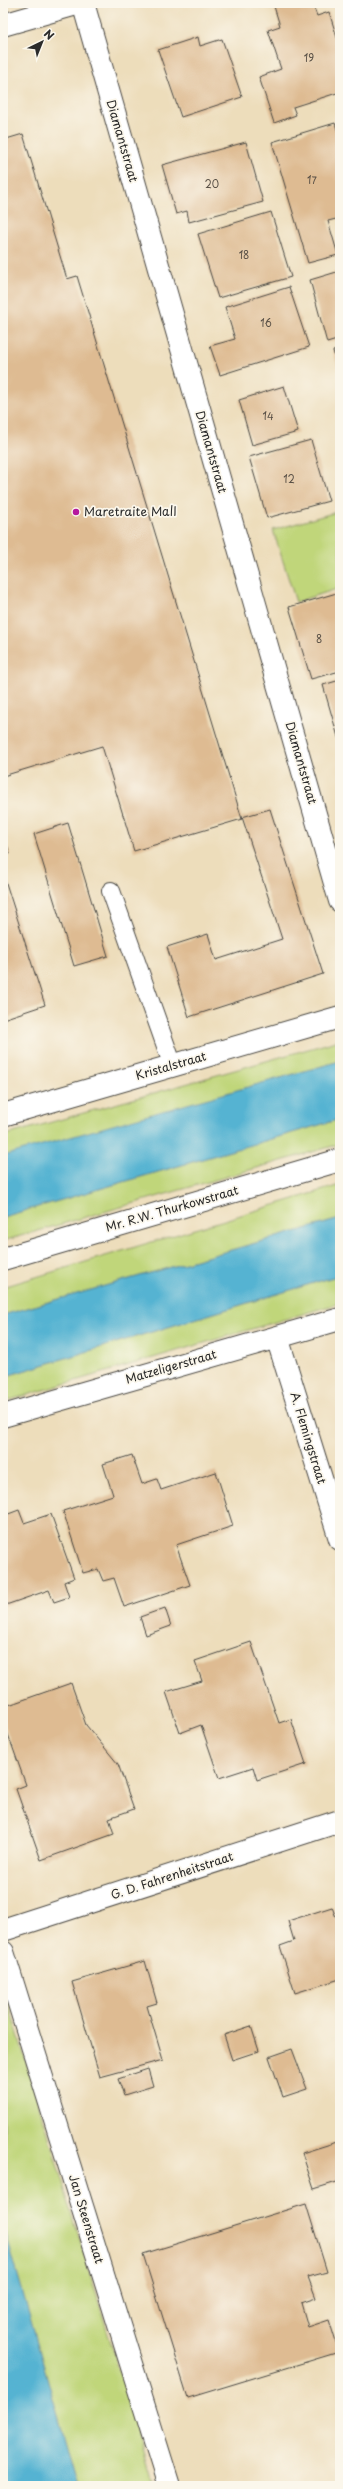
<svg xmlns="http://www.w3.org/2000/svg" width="343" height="2489" font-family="'Playpen Sans',sans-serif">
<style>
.green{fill:#c0d67a;stroke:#768052}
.water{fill:#54b3d2;stroke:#406f7e}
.building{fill:#debb92}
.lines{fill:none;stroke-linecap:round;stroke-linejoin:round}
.service-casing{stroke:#484641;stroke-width:20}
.minor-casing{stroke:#484641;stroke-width:24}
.tertiary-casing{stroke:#484641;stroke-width:24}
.service{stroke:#fff;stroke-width:18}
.minor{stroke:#fff;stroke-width:22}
.tertiary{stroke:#fff;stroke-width:22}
.poi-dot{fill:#b5179e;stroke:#fbf7ec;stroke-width:1.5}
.labels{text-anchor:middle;stroke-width:3.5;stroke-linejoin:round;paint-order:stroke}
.number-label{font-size:10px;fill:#584f45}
.street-label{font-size:12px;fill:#2b2b2b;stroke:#fbf7ec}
.poi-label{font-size:12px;fill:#2b2b2b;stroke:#fbf7ec;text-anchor:start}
</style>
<rect width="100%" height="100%" fill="#fbf7ec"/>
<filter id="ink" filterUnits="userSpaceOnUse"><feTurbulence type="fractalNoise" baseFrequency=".025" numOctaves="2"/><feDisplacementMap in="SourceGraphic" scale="8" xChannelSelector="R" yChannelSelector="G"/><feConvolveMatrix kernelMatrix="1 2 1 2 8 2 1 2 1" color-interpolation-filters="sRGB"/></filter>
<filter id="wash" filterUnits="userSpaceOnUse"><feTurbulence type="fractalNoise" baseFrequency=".012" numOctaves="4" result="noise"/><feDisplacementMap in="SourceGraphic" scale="16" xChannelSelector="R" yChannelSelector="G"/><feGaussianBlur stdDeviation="0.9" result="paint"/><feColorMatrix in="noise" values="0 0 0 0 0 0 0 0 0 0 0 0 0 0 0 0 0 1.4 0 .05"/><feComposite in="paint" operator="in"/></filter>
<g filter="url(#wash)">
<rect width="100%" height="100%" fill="#edddbb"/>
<path class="green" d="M340 511V588L296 602 273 530Z
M340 1040V1061L3 1157V1136Z
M340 1119V1144L3 1241V1217Z
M340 1185V1219L3 1315V1287Z
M340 1275V1303L3 1402V1377Z
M3 1985 154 2486H78L3 2223Z"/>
<path class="water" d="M340 1061V1119L3 1217V1156Z
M340 1219V1275L3 1377V1315Z
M3 2223 78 2486H3Z"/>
<g id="blocks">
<path class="building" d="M273 3H312L317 16 329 12 340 47V92L293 107 296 115 274 123 259 77 281 69 268 30 280 26Z
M198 37 200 46 222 39 242 97 181 117 158 50Z
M335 123 340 139V218L328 221 338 255 308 263 272 142Z
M23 134 67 279 77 276 242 819 134 851 102 746 3 776V140Z
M246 142 263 202 189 222 187 211 176 214 162 165Z
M271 212 291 277 218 298 198 234Z
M340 271V339L327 343 310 280Z
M289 287 309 347 220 375 210 346 235 339 225 307Z
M340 349V374L333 351Z
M284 386 298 432 252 445 239 400Z
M311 440 329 501 267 518 249 457Z
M340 592V671L311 679 289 607Z
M340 680V744L323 685Z
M270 809 323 974 189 1017 167 947 208 934 216 960 282 939 242 817Z
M68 823 108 956 74 966 34 834Z
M3 832 10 854 3 856Z
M3 880H5L45 1005 3 1019Z
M132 1455 142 1484 157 1479 161 1490 216 1472 233 1526 176 1545 190 1585 124 1607 114 1578 103 1581 98 1569 83 1573 63 1511 113 1495 103 1464Z
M19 1510 24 1523 51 1514 74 1578 64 1582 69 1597 54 1602 49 1590 3 1606V1516Z
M165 1608 171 1626 146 1635 140 1617Z
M251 1642 279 1723 291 1719 306 1764 257 1780 253 1767 219 1778 201 1725 180 1733 166 1692 202 1681 195 1661Z
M71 1683 86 1725 118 1764 134 1809 109 1818 114 1834 41 1860 16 1789 26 1785 3 1720V1707Z
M332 1907 340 1928V1979L295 1993 280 1946 294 1941 288 1921Z
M145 1961 157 2003 147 2006 163 2060 100 2077 72 1982Z
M251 2026 259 2051 232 2060 224 2035Z
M292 2049 307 2089 283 2097 269 2057Z
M148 2069 153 2086 124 2095 118 2079Z
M340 2141V2181L314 2189 302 2153Z
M306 2204 327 2272 308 2277 316 2298 301 2303 308 2327 329 2320 339 2352 188 2398 143 2254Z"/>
</g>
</g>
<g filter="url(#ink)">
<use href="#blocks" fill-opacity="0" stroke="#484641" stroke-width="1"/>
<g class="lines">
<g class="service-casing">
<path id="service" d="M111 891 173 1066"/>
</g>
<g class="minor-casing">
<path id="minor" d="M83 3 340 901
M3 25 80 3
M3 1115 340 1017
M277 1337 340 1539
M3 1416 340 1319
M3 1930 340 1821"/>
</g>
<g class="tertiary-casing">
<path id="tertiary" d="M3 1259 340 1160
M3 1952 169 2486"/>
</g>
<use href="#service" class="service"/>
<use href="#minor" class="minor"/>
<use href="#tertiary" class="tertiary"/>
</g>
</g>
<circle class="poi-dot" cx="76" cy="512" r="4"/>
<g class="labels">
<g class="number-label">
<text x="309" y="62">19</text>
<text x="312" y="184">17</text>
<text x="212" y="188">20</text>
<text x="244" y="259">18</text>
<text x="266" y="327">16</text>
<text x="268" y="420">14</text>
<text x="289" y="483">12</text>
<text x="319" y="643">8</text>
</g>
<g class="street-label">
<text transform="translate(122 141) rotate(74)" y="4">Diamantstraat</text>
<text transform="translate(211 452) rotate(74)" y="4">Diamantstraat</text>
<text transform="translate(301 763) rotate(74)" y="4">Diamantstraat</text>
<text transform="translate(171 1066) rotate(-16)" y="4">Kristalstraat</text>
<text transform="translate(172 1209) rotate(-16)" y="4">Mr. R.W. Thurkowstraat</text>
<text transform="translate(171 1367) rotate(-16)" y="4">Matzeligerstraat</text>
<text transform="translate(308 1438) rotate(73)" y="4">A. Flemingstraat</text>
<text transform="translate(172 1876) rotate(-18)" y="4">G. D. Fahrenheitstraat</text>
<text transform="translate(86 2219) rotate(73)" y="4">Jan Steenstraat</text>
</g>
<g class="poi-label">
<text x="84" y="516">Maretraite Mall</text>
</g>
</g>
<rect width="343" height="2489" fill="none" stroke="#fbf7ec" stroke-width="16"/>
<g transform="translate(42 42) rotate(43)" stroke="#fbf7ec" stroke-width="3" paint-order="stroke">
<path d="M0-3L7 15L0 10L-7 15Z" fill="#2b2b2b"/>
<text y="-6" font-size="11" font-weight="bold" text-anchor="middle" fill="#2b2b2b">N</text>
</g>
</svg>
